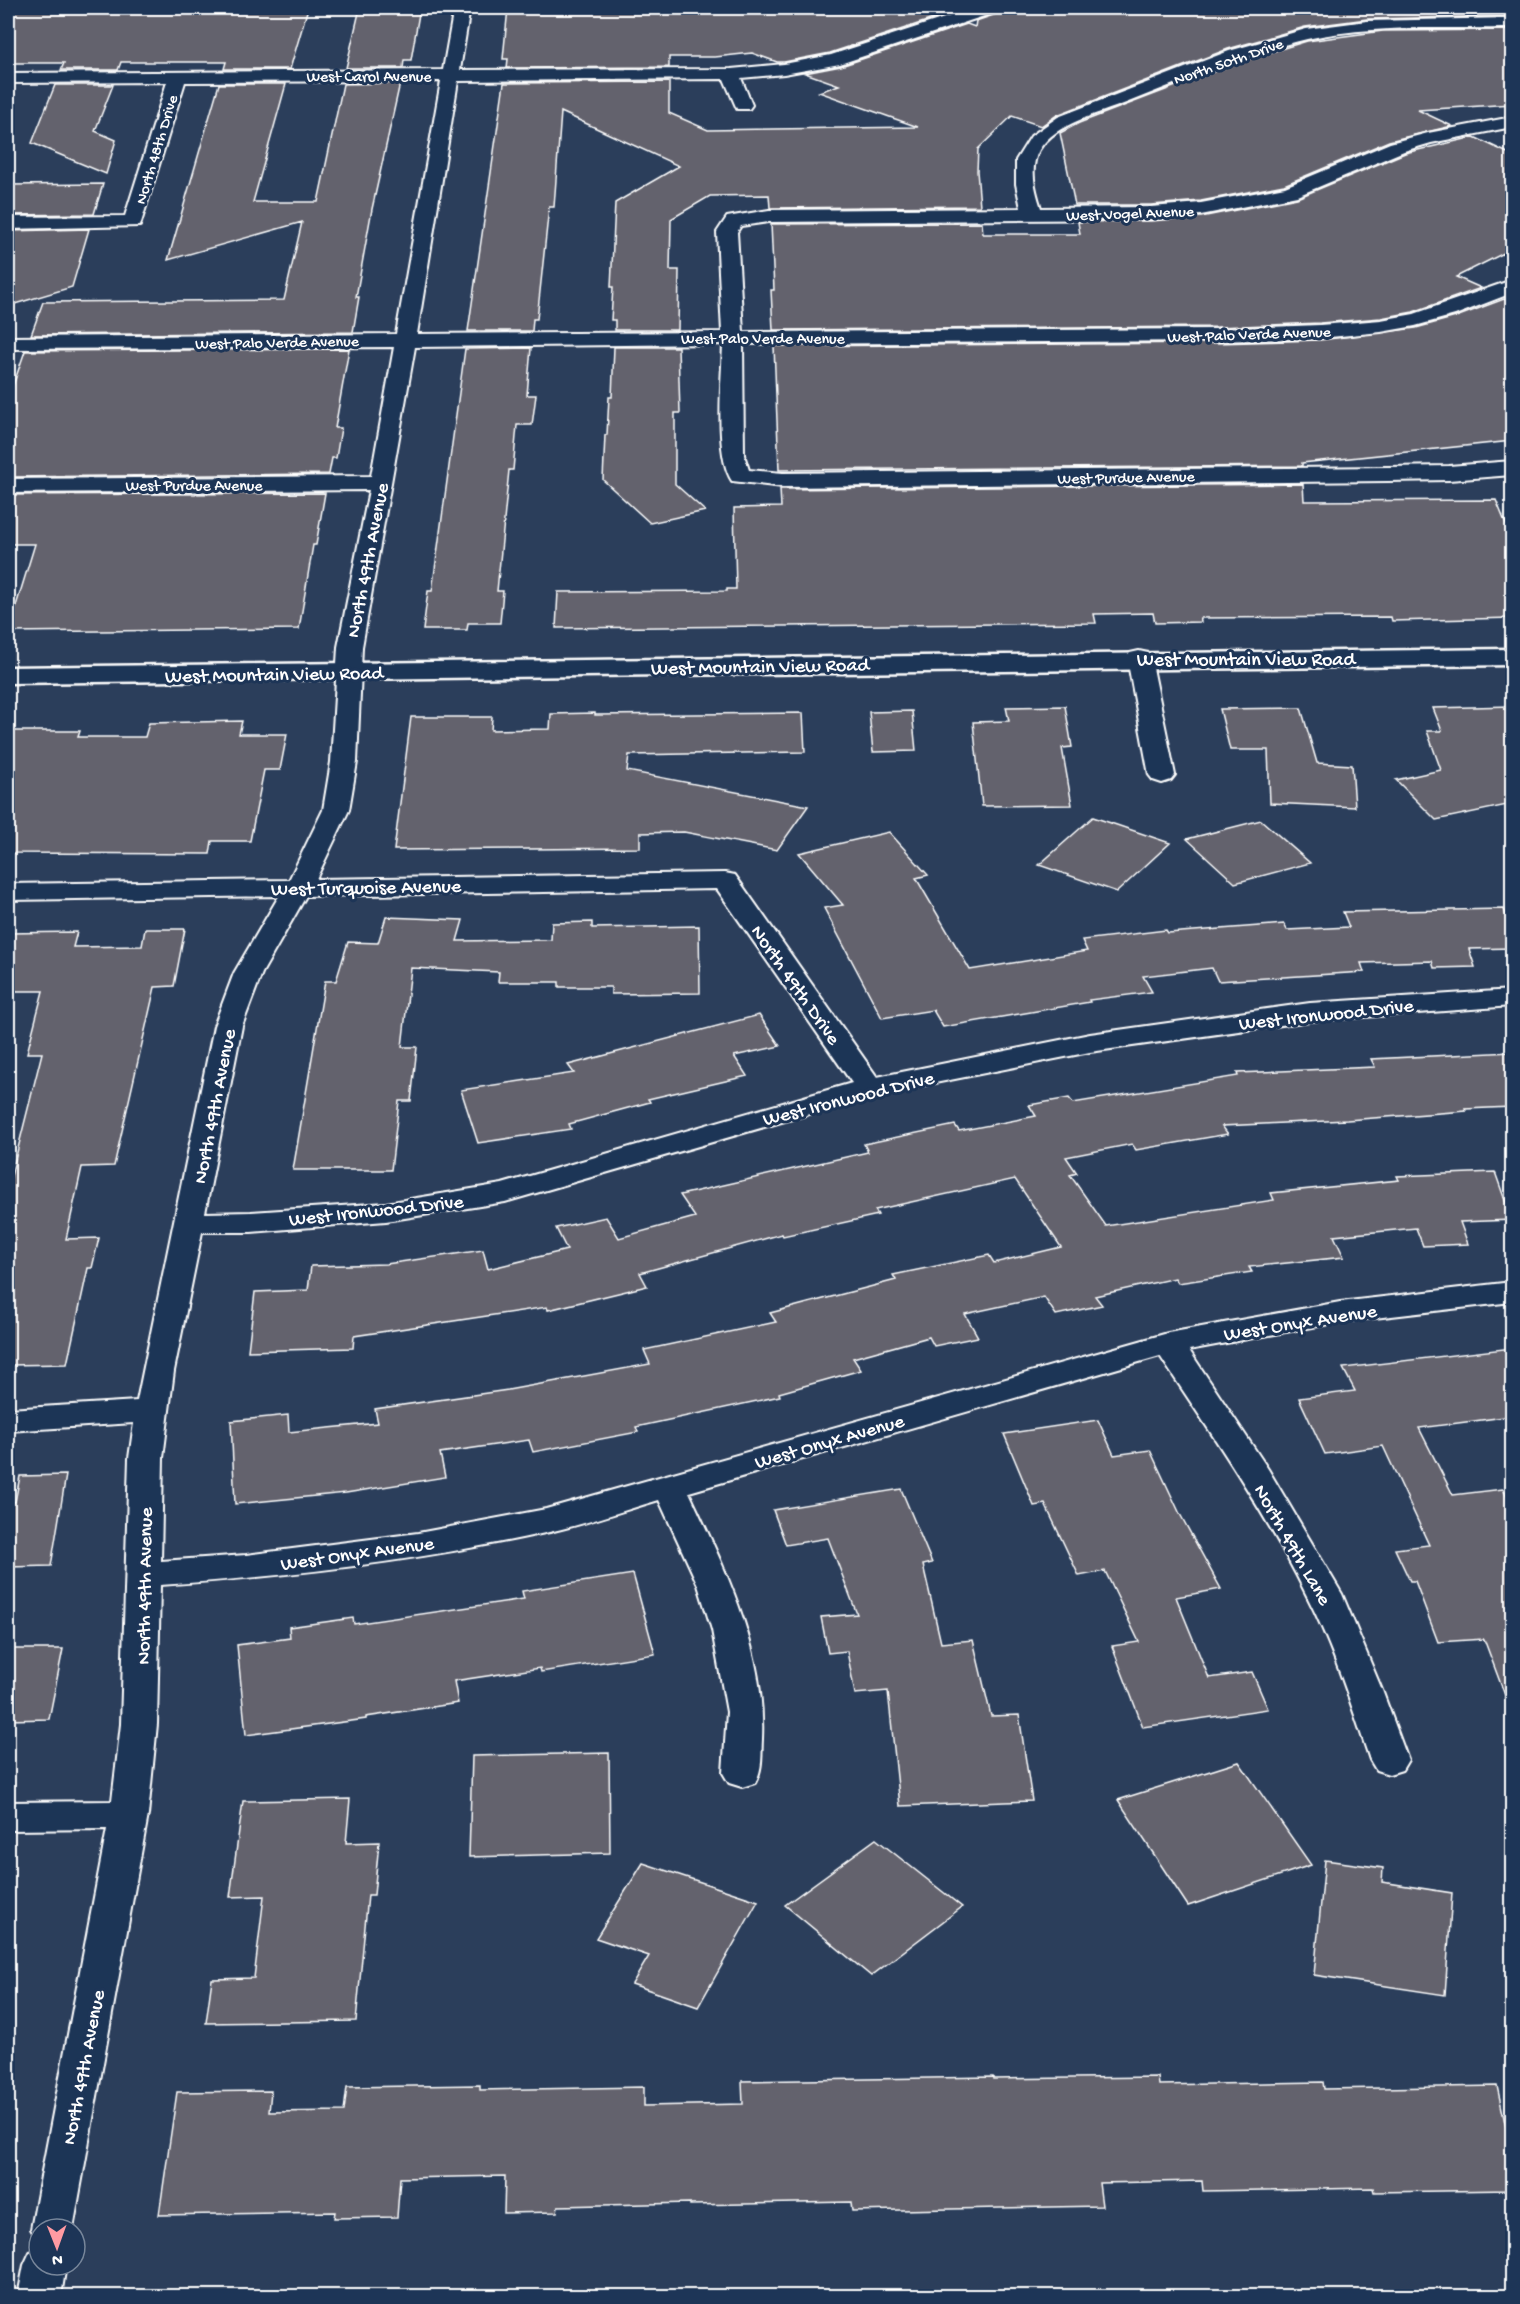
<svg xmlns="http://www.w3.org/2000/svg" width="1520" height="2304" font-family="'Gochi Hand',sans-serif">
<style>
.building{fill:#63626d;stroke:#fff;stroke-width:1.5}
.lines{fill:none;stroke-linecap:round;stroke-linejoin:round}
.street-casing{stroke:#fff;stroke-width:4}
.secondary-casing{stroke:#fff;stroke-width:5}
.street{fill:#1d3557;fill-rule:evenodd}
.secondary{fill:#1d3557;fill-rule:evenodd}
.labels{text-anchor:middle;stroke-width:6;stroke-linejoin:round;paint-order:stroke}
.far-street-label{font-size:16px;fill:#fff;stroke:#1d3557}
.street-label{font-size:20px;fill:#fff;stroke:#1d3557}
</style>
<rect width="100%" height="100%" fill="#2b3e5b"/>
<filter id="ink" filterUnits="userSpaceOnUse"><feTurbulence type="fractalNoise" baseFrequency=".0167" numOctaves="2"/><feDisplacementMap in="SourceGraphic" scale="12" xChannelSelector="R" yChannelSelector="G"/><feConvolveMatrix kernelMatrix="1 2 1 2 8 2 1 2 1" color-interpolation-filters="sRGB"/></filter>
<g filter="url(#ink)">
<path class="building" d="M8 8H308L290 69H224L226 62H121L118 70H61L64 63H8Z
M360 8H420L411 60H404L403 68H346Z
M508 8H914L942 16 830 53 784 62H777L752 53 715 57H669V67L507 68 508 59H503Z
M1000 8H1512V16L1367 19 1305 27 1228 49 1057 115 1041 126 1012 116 978 149 977 171 980 206 770 208 769 195 710 196 671 219 670 270H679L678 330H615V320H611L613 287H611L615 203 679 166 561 112 554 207H549L537 319H533L532 331H468L504 83 669 82V113L708 130 918 127 819 92 839 85 805 73 841 66 967 24 975 27 976 21 997 14Z
M1512 30V104L1418 110 1452 126 1389 141 1284 185 1201 201 1151 205H1075L1060 133 1079 123 1239 62 1307 41 1383 31Z
M400 83 372 209 356 297H359L353 332 31 335 43 302 284 300 302 222 168 260 219 84H286L253 202H318L343 84Z
M55 85H113L95 131 116 140 106 174 32 143Z
M1474 137 1512 155V249L1456 277 1481 288 1413 312 1381 318 1320 323 1217 327 773 330 771 290H774L771 224 982 223 983 234H1080L1078 222 1151 221 1201 217 1297 198 1405 153Z
M103 184 94 214 8 215V185Z
M89 229 72 287 8 306V231Z
M1504 299 1512 303V441L1302 463V466L779 470 774 346 1217 343 1320 340 1416 328 1456 317Z
M614 347H678L680 413H675V484L705 511 650 523 603 480 605 435H607L609 397H612Z
M531 348 527 395H536L532 425H517L513 470H509L497 591H503L500 623H468L467 630H423L428 591H432L465 349Z
M349 349 335 428H341L336 458H332L329 474 8 477V400L25 351Z
M1303 484 1304 501 1496 500 1512 539V618L1392 621 1391 617 1200 618 1201 622 1155 623 1153 613 1094 614 1096 623 556 628 558 592 727 591V589H736L734 508 781 507 780 489Z
M325 493 316 545H313L299 629 8 632 35 544H8V495Z
M1065 706 1072 747 1062 748 1072 805 982 806 973 722 1009 721 1006 707Z
M1512 706V804L1436 820 1396 780 1441 770 1427 731H1442L1433 708Z
M1301 708 1317 763 1352 765 1355 807 1270 803 1268 750H1230L1220 709Z
M912 711 916 751 873 752 869 712Z
M595 713V715L803 713 805 752 629 755 627 771 808 806 777 850 684 832 640 833V848L394 850 411 717H492L491 730 550 729 551 714Z
M242 721 239 734H287L280 770H264L250 841H212L210 854 8 853V731H80L78 737H145L149 723Z
M1093 817 1170 843 1117 892 1039 865Z
M1261 820 1310 863 1235 883 1187 839Z
M889 832 928 875 916 878 970 970 1087 951 1082 940 1166 930 1168 933 1284 924 1287 930 1349 927 1343 912 1504 909 1512 933V948L1469 949 1475 967 1434 968 1432 961 1361 963 1364 972 1218 981 1212 968 1143 976 1152 992 1089 1000 1090 1002 943 1027 933 1010 882 1018 824 908 843 905 799 853Z
M386 917 463 920 457 941 551 940 552 923 592 922V928L699 926 700 993 611 994V987H559V982H498L499 972 411 968 402 1047H417L411 1101H399L391 1170H293L325 981H336L348 942 378 943Z
M145 929H185L174 986 155 987 114 1166 82 1167 66 1239 99 1238 92 1268H88L67 1364 8 1365V1188L42 1053H27L43 991H8V933L77 932 73 947 142 946Z
M759 1015 780 1046 734 1056 747 1076 648 1099 650 1102 569 1124 571 1129 478 1143 461 1090 574 1073 568 1065Z
M1512 1052V1107L1465 1109 1466 1111 1347 1120 1222 1126 1228 1134 1136 1150 1132 1144 1066 1157 1077 1173 1070 1175 1106 1226 1274 1200 1271 1193 1399 1180 1397 1176 1495 1172 1512 1220 1460 1222 1468 1244 1423 1246 1416 1228 1334 1236 1344 1257 1249 1267 1252 1272 1178 1283 1175 1278 1095 1296 1102 1305 1056 1315 1044 1297 965 1314 978 1337 934 1346 929 1337 853 1358 861 1370 779 1393 780 1396 636 1427 638 1432 533 1452 529 1440 440 1453 445 1477 346 1493 235 1504 231 1421 288 1415 289 1432 378 1423 375 1409 508 1390 650 1364 644 1350 776 1322 770 1313 896 1280 893 1275 989 1255 994 1263 1061 1247 1015 1179 875 1210 878 1215 783 1236 782 1234 640 1273 647 1286 548 1310 547 1307 354 1336 353 1348 248 1351 255 1292 308 1290 311 1266 386 1264 483 1250 488 1269 567 1250 556 1228 606 1217 619 1238 695 1217 680 1195 868 1152 864 1144 955 1125 959 1131 1036 1116 1029 1105 1069 1098 1073 1103 1238 1076 1237 1073 1375 1067 1371 1059Z
M1512 1348V1416L1419 1428 1453 1495 1503 1489 1512 1507V1706H1509L1484 1639 1438 1642 1415 1581H1410L1395 1549 1429 1545 1383 1446 1325 1454 1299 1398 1355 1391 1343 1368Z
M1098 1420 1114 1455 1150 1450 1180 1514 1221 1589 1176 1597 1209 1678 1252 1672 1268 1709 1143 1727 1112 1646 1139 1642 1105 1571 1079 1576 1045 1504 1034 1506 1004 1434Z
M66 1475 51 1566 8 1567V1502H15L20 1476Z
M901 1489 932 1563 923 1565 941 1643 973 1640 991 1716 1019 1715 1032 1801 900 1806 888 1691 855 1694 847 1651 828 1653 821 1617 857 1614 828 1538 786 1545 773 1510Z
M633 1574 655 1654 541 1672 540 1668 454 1681 458 1703 366 1717V1719L246 1735 237 1645 290 1638 289 1627 353 1618 354 1624 524 1599 522 1591Z
M8 1649H63L49 1719 8 1720Z
M609 1753 610 1853 469 1857 472 1756Z
M1239 1762 1311 1865 1188 1906 1118 1800Z
M350 1799 346 1843 379 1842 374 1895H368L356 2021 206 2023 212 1979 254 1978 264 1896 230 1897 243 1801Z
M876 1839 962 1907 871 1976 785 1905Z
M1325 1860 1383 1868 1382 1882 1452 1893 1445 1995 1314 1975Z
M643 1863 758 1901 698 2007 632 1984 649 1956 596 1938Z
M993 2077V2079L1158 2077 1159 2085 1323 2082 1324 2089 1497 2086 1512 2155V2190L1374 2192 1373 2188 1203 2191 1202 2181 1099 2183 1102 2206 852 2211 851 2202 690 2205V2203L558 2206 557 2212 504 2213 505 2176 400 2178 397 2217 334 2218 335 2212 159 2215 177 2092 271 2091 269 2112 344 2111 347 2087 480 2085V2090L644 2087V2106L743 2104 742 2081Z"/>
<g class="lines">
<g class="street-casing">
<path id="street" d="M454 8H470L460 70 731 69 784 64 831 55 975 8H998L996 12 840 64 784 74 741 78 752 105 749 109H737L724 79 458 81 417 334 722 332 717 232 727 217 769 210 1021 208 1016 184V160L1031 136 1058 117 1229 51 1306 29 1367 21 1512 18V28C1445 29 1373 24 1307 39 1245 54 1185 80 1126 103 1099 114 1055 123 1039 150 1029 168 1035 190 1041 208L1151 207 1201 203 1285 187 1390 143 1428 133 1512 117V127L1431 143 1404 151 1297 196 1201 215 1151 219 769 222 741 226 737 232 743 332 1217 329 1320 325 1381 320 1414 314 1512 280V293L1455 315 1415 326 1381 332 1320 338 1217 341 743 344 744 455 749 470 783 473 1388 467 1449 466 1512 461V475L1449 480 1388 481 783 487 732 481C714 455 722 378 723 344L415 347 362 647 357 762 349 810 316 879 725 873 735 875 877 1077 1090 1034 1310 1003 1512 990V1006L1310 1021 1090 1052 875 1095 505 1202 386 1221 251 1232H202L174 1371 163 1458 161 1561 246 1555 418 1533 546 1509 1168 1333 1340 1302 1512 1282V1302L1340 1322 1189 1350 1268 1469 1342 1594 1382 1690 1408 1760 1402 1770 1389 1774 1376 1770 1370 1760C1351 1704 1333 1646 1306 1594 1265 1511 1211 1433 1160 1356L689 1492C725 1570 766 1650 762 1739 761 1754 763 1769 755 1783L742 1787 729 1783 723 1773 727 1712 712 1630 698 1585 659 1500C621 1511 583 1525 545 1533 418 1561 289 1576 160 1585L157 1724 148 1815 73 2229H39V2242L31 2229 107 1829 8 1830V1802L112 1801 121 1724 129 1458 134 1423 8 1431V1409L137 1401 214 1026 234 973 279 896 8 900V884L289 880 323 810 331 762 338 647 369 490 8 493V479L371 476 394 347 8 349V337L396 334 441 81 185 82 140 226 8 229V217L125 216 167 82 8 83V73L443 70ZM717 889 852 1083 502 1184 386 1203 251 1212 205 1213 242 1026 262 973 306 896Z
M1139 651 1148 653 1151 658 1175 775 1171 780 1162 783 1153 780 1149 775 1127 658 1130 653Z
M39 2249V2265H66L61 2296H18L24 2265 30 2252Z"/>
</g>
<g class="secondary-casing">
<path id="secondary" d="M1512 649V665L8 683V667Z"/>
</g>
<use href="#street" class="street"/>
<use href="#secondary" class="secondary"/>
</g>
</g>
<g class="labels">
<g class="far-street-label">
<text transform="translate(1228 60) rotate(-19)" y="6">North 50th Drive</text>
<text x="369" y="81">West Carol Avenue</text>
<text transform="translate(155 149) rotate(-73)" y="6">North 48th Drive</text>
<text transform="translate(1130 212) rotate(-2)" y="6">West Vogel Avenue</text>
<text transform="translate(1249 333) rotate(-2)" y="6">West Palo Verde Avenue</text>
<text x="763" y="343">West Palo Verde Avenue</text>
<text transform="translate(277 341) rotate(-1)" y="6">West Palo Verde Avenue</text>
<text transform="translate(1126 476) rotate(-1)" y="6">West Purdue Avenue</text>
<text x="194" y="490">West Purdue Avenue</text>
</g>
<g class="street-label">
<text transform="translate(366 560) rotate(-79)" y="7">North 49th Avenue</text>
<text x="1246" y="665">West Mountain View Road</text>
<text transform="translate(760 665) rotate(-1)" y="7">West Mountain View Road</text>
<text transform="translate(274 673) rotate(-1)" y="7">West Mountain View Road</text>
<text transform="translate(366 886) rotate(-1)" y="7">West Turquoise Avenue</text>
<text transform="translate(797 984) rotate(55)" y="7">North 49th Drive</text>
<text transform="translate(1326 1013) rotate(-6)" y="7">West Ironwood Drive</text>
<text transform="translate(848 1097) rotate(-14)" y="7">West Ironwood Drive</text>
<text transform="translate(213 1106) rotate(-79)" y="7">North 49th Avenue</text>
<text transform="translate(376 1209) rotate(-6)" y="7">West Ironwood Drive</text>
<text transform="translate(1300 1321) rotate(-9)" y="7">West Onyx Avenue</text>
<text transform="translate(829 1440) rotate(-16)" y="7">West Onyx Avenue</text>
<text transform="translate(1294 1544) rotate(60)" y="7">North 49th Lane</text>
<text transform="translate(357 1552) rotate(-8)" y="7">West Onyx Avenue</text>
<text transform="translate(143 1586) rotate(-89)" y="7">North 49th Avenue</text>
<text transform="translate(82 2067) rotate(-79)" y="7">North 49th Avenue</text>
</g>
</g>
<rect width="1520" height="2304" fill="none" stroke="#1d3557" stroke-width="30"/>
<rect x="15" y="15" width="1490" height="2274" fill="none" stroke="#fff" stroke-width="2" filter="url(#ink)"/>
<g transform="translate(57 2247) rotate(179)"><circle r="28" fill="#1d3557" stroke="#77869a" stroke-width="1.5"/>
<path d="M0-4.5L10 22L0 15L-10 22Z" fill="#ff9aa2"/>
<text y="-9" font-size="16" font-weight="bold" text-anchor="middle" fill="#ffffff">N</text>
</g>
</svg>
